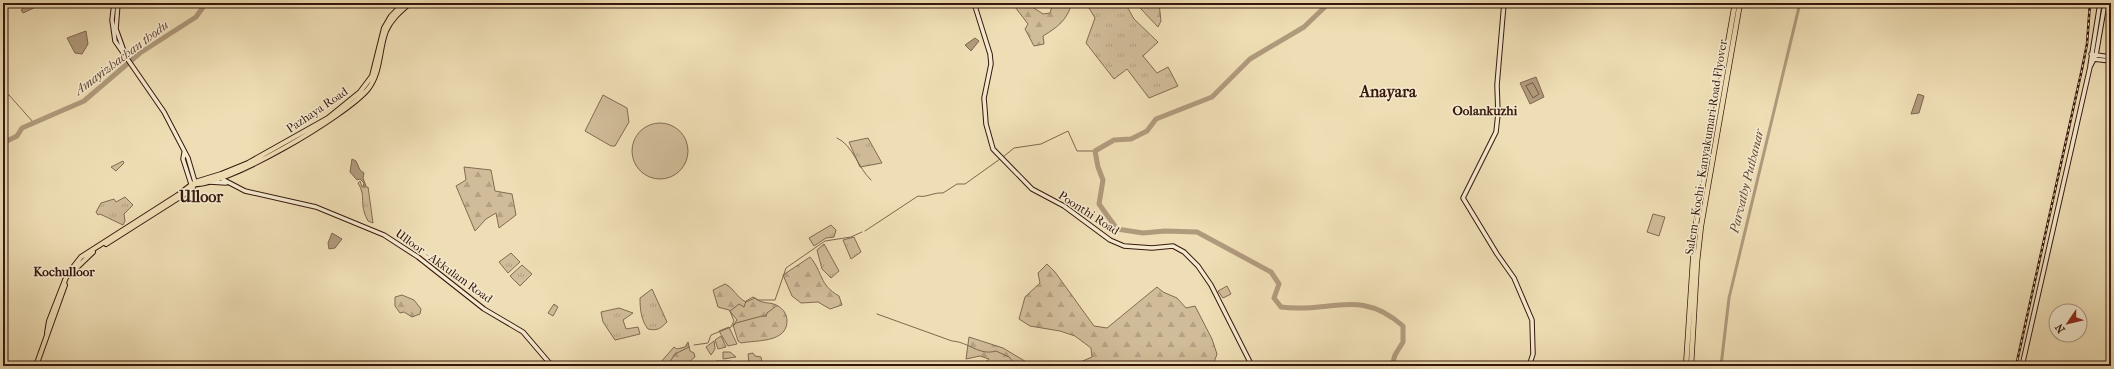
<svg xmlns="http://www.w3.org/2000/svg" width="2114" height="369" font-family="'IM FELL French Canon',serif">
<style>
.grass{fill:url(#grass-tufts);stroke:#836a52}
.forest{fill:url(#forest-firs);stroke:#836a52}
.garden{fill:#d0bc98;stroke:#836a52}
.water{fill:#b09a7c;stroke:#7f664f}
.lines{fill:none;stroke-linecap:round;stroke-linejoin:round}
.shore{stroke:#735844;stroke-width:1}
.stream{stroke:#7f664f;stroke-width:1}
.canal{stroke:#b09a7c;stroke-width:3}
.river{stroke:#b09a7c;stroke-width:5}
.secondary-casing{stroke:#36170c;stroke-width:5.5}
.primary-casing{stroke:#36170c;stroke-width:6}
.trunk-casing{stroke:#36170c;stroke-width:6}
.secondary{stroke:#f5eacf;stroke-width:3.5}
.primary{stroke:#efdeb5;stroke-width:4}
.trunk{stroke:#efdeb5;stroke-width:4.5}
.rail-casing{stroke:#36170c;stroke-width:2.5}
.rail{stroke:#f5eacf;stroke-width:1;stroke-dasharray:3;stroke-linecap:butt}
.labels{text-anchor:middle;stroke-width:3;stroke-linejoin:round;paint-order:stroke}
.street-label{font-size:12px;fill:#36170c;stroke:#f5eacf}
.water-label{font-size:13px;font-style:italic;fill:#674b39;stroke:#f5eacf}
.neighbourhood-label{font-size:13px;font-weight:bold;fill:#36170c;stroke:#f5eacf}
.district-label{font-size:16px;font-weight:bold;fill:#36170c;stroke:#f5eacf}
</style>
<defs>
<pattern id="grass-tufts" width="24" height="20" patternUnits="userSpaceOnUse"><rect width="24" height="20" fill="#d0bc98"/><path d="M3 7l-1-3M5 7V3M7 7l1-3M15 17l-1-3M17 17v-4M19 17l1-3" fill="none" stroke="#b3a182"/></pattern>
<pattern id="forest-firs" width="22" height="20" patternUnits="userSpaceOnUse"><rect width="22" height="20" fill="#d0bc98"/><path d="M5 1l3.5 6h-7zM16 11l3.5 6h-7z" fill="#b3a182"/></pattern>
</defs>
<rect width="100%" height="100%" fill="#efdeb5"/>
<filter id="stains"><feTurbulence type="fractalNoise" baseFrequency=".005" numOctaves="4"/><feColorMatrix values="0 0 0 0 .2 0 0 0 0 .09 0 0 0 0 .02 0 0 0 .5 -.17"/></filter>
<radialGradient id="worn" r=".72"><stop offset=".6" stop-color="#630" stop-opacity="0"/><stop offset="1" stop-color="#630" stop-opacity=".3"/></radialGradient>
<path class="grass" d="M1086 3H1125L1134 19 1158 42 1143 56 1157 73 1168 67 1178 86 1149 98 1127 69 1114 79 1086 43 1095 18Z
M868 138 882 163 860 167 849 142Z
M123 161 124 163 116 171 111 167Z
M360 181 362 187H368L373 223 368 221C358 203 367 197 358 183Z
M125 197 133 205 124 214 125 221 123 225 100 214 98 215 96 212 101 203 114 199 116 202Z
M831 225 836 230 834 237 826 238 814 246 809 238Z
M854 237 861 252 851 259 843 240Z
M824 244 839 271 831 278 822 269 817 250Z
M511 253 520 262 508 273 499 262Z
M522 265 532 274 520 286 510 276Z
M652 289 667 322C660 329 657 331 648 329 641 320 640 309 640 298Z
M554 304 558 307 553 316 548 313Z
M619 308 633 313 623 320 626 329 638 327 640 334 615 340 603 322 601 312Z
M729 327 737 344 728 346 719 331Z
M721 336 726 347 718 349 715 340Z
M714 341 715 349 711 355 706 347Z
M723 352H730L736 357 723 359Z
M753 353 755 356 761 357 762 362 759 364 749 363 748 354Z
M716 361H730L732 366H719Z"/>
<path class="forest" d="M1020 3H1032L1031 6 1043 14 1050 13 1053 3H1072C1067 20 1058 27 1043 36L1044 44 1034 46 1025 29 1028 24 1015 7Z
M1138 3H1159L1161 21 1158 27 1141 9Z
M464 167 491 170 495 191 512 194 516 215 499 228 496 213 486 219 475 231 456 186 466 180Z
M810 257C823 272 819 285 839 296L842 305 830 309 818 302 801 303 792 296 783 275Z
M1047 264 1055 272 1094 326 1107 328 1157 287 1163 292 1177 298 1186 308 1195 306 1212 339 1217 354 1213 365 1071 366 1092 357 1091 348 1075 336 1060 331 1030 326 1019 319 1025 297 1040 283 1038 273Z
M725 284C734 288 736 297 746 302L755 298C763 305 770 301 778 306 783 309 787 314 787 321 787 343 756 340 741 343L738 341 733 325 737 320 729 310 718 307 713 290Z
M402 295 414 300 421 309 420 314 412 317 404 312 400 313 395 306V297Z
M969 337 1003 348 1033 366H981L989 359 980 356 966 359Z
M688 342 690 351 694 353 695 357 684 366H681L676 361 669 364 660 363 674 347 677 349 685 347Z"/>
<path class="garden" d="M603 95 627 108 629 122 615 146H611L585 131Z
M632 151a28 28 0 1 1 56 0a28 28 0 1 1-56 0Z
M1653 214 1665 217 1659 236 1647 232Z
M1227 286 1231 294 1223 298 1218 291Z"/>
<path class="water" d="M30 3H48L42 6 40 5 23 13 21 10Z
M86 31 88 44 82 54 75 53 67 38Z
M975 38 979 41 971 51 965 45Z
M1536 77 1544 97 1530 104 1520 83Z
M1918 94 1924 96 1919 113 1911 114Z
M352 159 356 161 360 170 364 173 363 178 366 186H363L364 183 360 179 357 180 350 172Z
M332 233 342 239 335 248 329 249 328 243Z"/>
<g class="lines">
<path class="shore" d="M1533 83 1539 94 1533 98 1526 86Z"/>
<path class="stream" d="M3 91 9 95 33 122
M837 138C853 145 858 168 871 180
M1003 157 1014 148 1041 144 1068 131 1077 151H1095
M865 231 918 196C926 198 934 192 943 193L957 184H965L1000 159
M877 314 952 341C969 342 979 356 996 351L1009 357 1017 366
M733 326 736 323 762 316H766L767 313 775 307
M694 345 708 343 711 335 731 327 734 321 730 311 739 304 744 307 746 301 753 297 758 300H775L786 268 825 241 851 237 862 232
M667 366 675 354 689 347"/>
<path class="canal" d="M1721 366 1729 298 1800 3"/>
<path class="river" d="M1329 3 1304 27 1250 59 1212 97 1156 119 1147 131 1131 139 1114 140 1095 151 1098 167 1103 180 1099 204 1117 229 1143 233 1165 231 1197 232 1271 272 1279 284 1274 298 1281 307C1330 314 1359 287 1403 326V342L1395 355 1392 366
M3 143 17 136 22 128 84 101 140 53 196 17 206 3"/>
<g class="secondary-casing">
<path id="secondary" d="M114 3 112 20 115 41 164 112 188 158 195 182
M118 3 116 29 125 54
M974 3 990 54 991 64 984 98 985 110 986 124 993 149 1032 189 1064 206 1110 240 1124 246 1152 248 1173 246 1184 252 1198 266 1211 285 1252 366
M1504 3 1497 85 1498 114 1496 132 1463 198 1497 254 1514 278 1532 320 1533 354 1529 366
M2105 3 2096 55 2111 57
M2093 59 2111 61
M2090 66 2100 3
M184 153 183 159 191 184
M221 175 222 179 245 191 316 207 384 235 418 257 484 309 523 332 552 366
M210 182 226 183
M2022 366 2090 67 2096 55 2091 54"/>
</g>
<g class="primary-casing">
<path id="primary" d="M191 184C223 189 347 115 368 89 381 73 379 49 386 31 391 19 401 11 410 3
M106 244 191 190 195 184
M69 275 93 252
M47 333 49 321 67 275 81 257 178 195 195 182 221 174 248 163 328 118 360 92 372 76 384 28 391 16 404 3
M36 366 65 285"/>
</g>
<g class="trunk-casing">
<path id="trunk" d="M1686 366 1695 230 1735 3
M1691 366 1697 262 1701 226 1740 3"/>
</g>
<use href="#secondary" class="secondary"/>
<use href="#primary" class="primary"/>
<use href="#trunk" class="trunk"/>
<g class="rail-casing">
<path id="rail" d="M2016 366 2082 69 2087 44 2090 3"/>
</g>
<use href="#rail" class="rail"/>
</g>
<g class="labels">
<g class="street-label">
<text transform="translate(317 110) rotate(-34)" y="4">Pazhaya Road</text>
<text transform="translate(1706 147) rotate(-81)" y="4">Salem - Kochi - Kanyakumari Road Flyover</text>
<text transform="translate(1089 213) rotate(33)" y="4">Poonthi Road</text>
<text transform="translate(444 266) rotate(36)" y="4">Ulloor - Akkulam Road</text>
</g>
<g class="water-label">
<text transform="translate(121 57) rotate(-37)" y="5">Amayizhachan thodu</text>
<text transform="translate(1746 181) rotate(-76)" y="5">Parvathy Puthanar</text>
</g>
<g class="neighbourhood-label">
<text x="1485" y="115">Oolankuzhi</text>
<text x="64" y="276">Kochulloor</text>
</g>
<g class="district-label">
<text x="1388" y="97">Anayara</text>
<text x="201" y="202">Ulloor</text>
</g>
</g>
<rect width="2114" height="369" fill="none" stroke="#efdeb5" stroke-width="16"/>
<rect x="4" y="4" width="2106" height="361" fill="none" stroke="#36170c" stroke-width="2"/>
<rect x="8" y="8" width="2098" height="353" fill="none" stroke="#36170c"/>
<g transform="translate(2068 323) rotate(235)"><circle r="19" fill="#f5eacf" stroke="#a99681"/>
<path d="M0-3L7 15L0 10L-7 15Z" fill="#8f2418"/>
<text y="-6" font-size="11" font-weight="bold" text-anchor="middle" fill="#36170c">N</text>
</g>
<rect width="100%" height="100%" filter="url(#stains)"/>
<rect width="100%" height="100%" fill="url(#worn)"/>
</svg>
